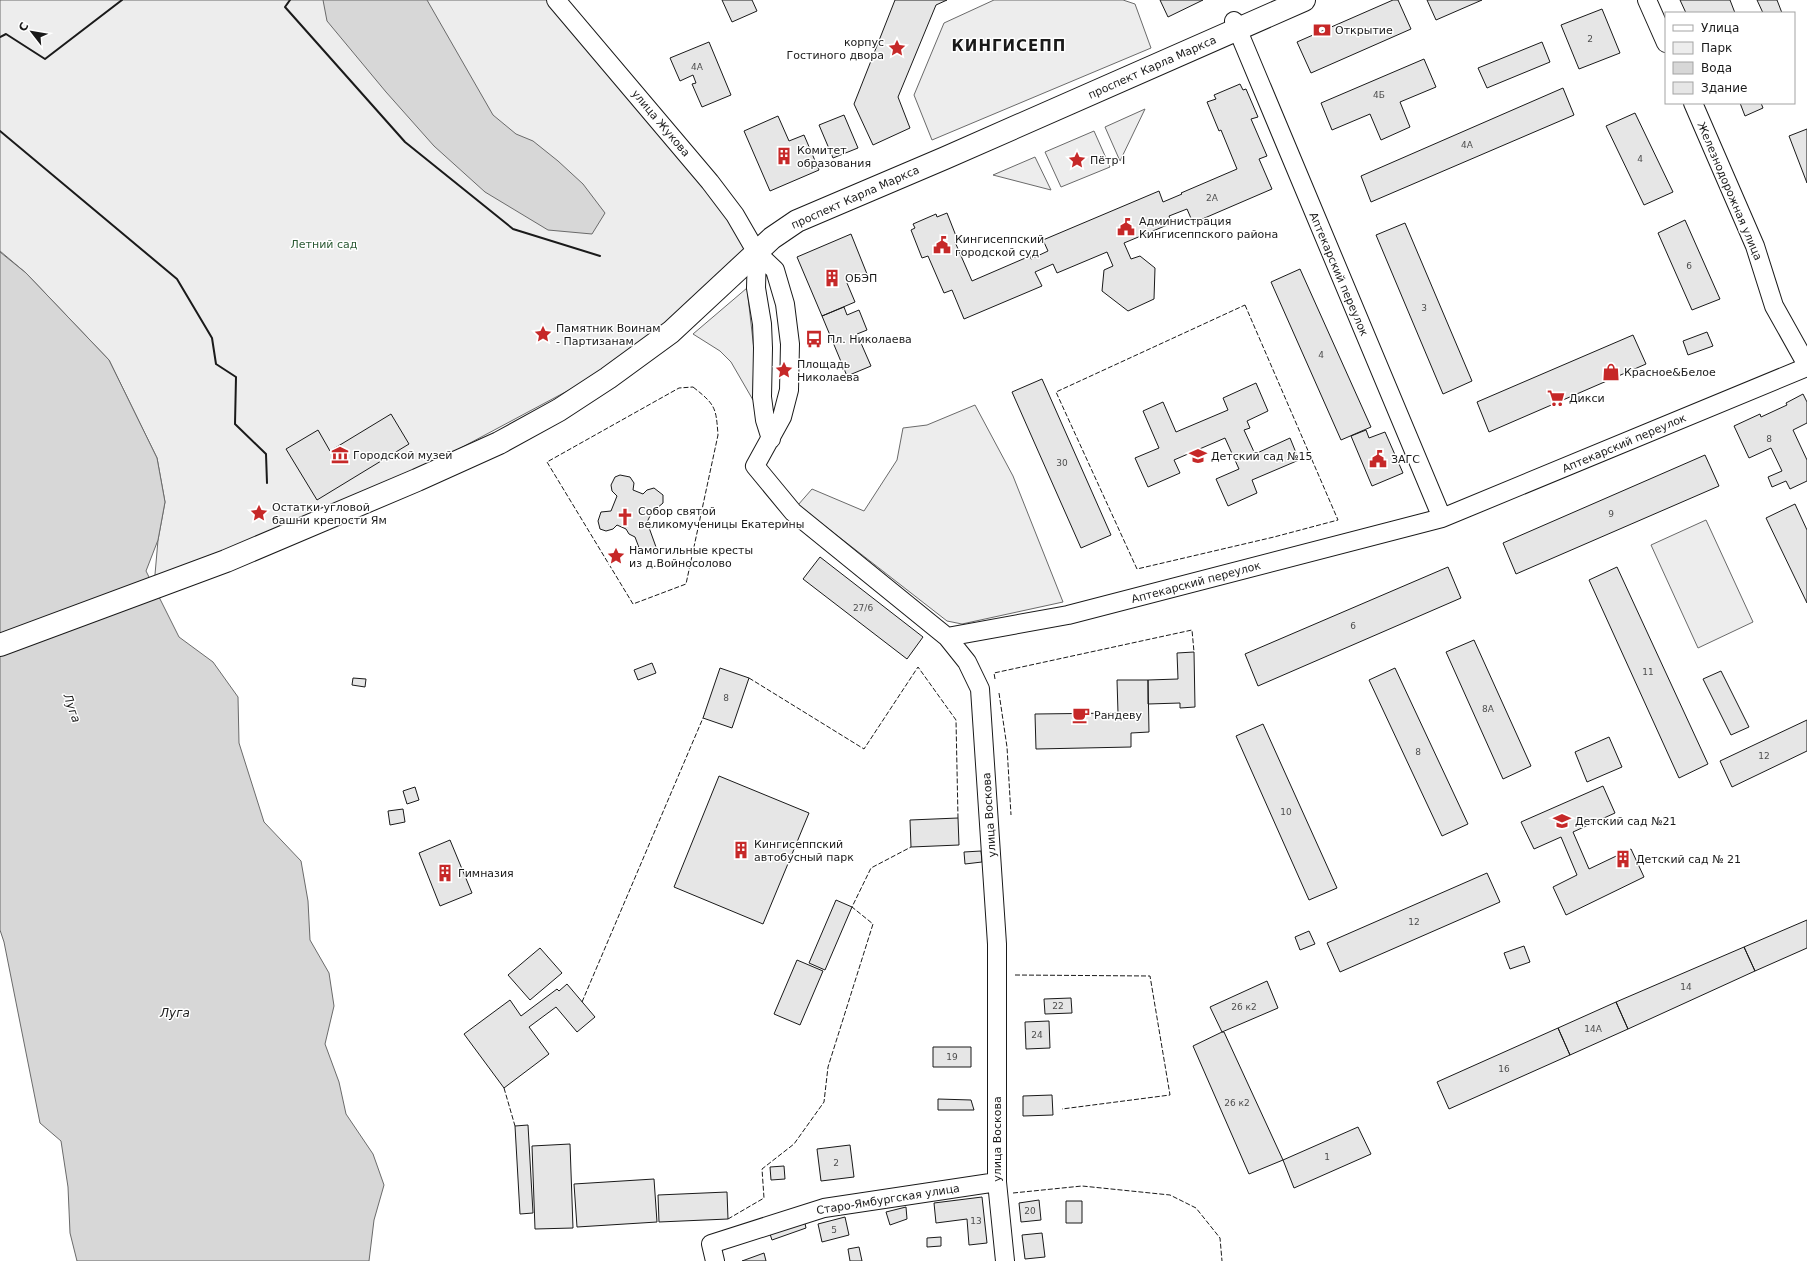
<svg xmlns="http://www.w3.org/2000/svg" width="1807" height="1261" font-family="'DejaVu Sans',sans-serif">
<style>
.green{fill:#ededed;stroke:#6a6a6a}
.water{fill:#d7d7d7;stroke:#6a6a6a}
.building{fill:#e6e6e6;stroke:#1a1a1a}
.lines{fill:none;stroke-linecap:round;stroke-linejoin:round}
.minor-casing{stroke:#1a1a1a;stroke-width:20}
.major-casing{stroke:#1a1a1a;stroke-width:24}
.minor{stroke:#fff;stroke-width:18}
.major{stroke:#fff;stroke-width:22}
.fence{stroke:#1a1a1a;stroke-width:1;stroke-dasharray:5 2;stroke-linecap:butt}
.wall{stroke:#1a1a1a;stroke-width:2}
.labels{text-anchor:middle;stroke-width:3;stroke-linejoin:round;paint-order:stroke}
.number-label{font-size:9px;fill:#4d4d4d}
.poi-label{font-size:11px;fill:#1a1a1a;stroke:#fff;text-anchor:start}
.street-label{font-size:11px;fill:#1a1a1a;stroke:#fff}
.park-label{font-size:11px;fill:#2b5a34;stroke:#fff}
.water-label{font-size:12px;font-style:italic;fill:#1a1a1a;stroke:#fff}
.district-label{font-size:15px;font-weight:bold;letter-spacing:1px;fill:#1a1a1a;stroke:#fff}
</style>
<rect width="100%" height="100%" fill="#fff"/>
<path class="green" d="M0 0H557L757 253 659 342 339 513 154 586 158 540 165 502 157 458 109 360 26 273 0 251Z
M994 0H1123L1135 4 1151 48 932 140 914 95 944 23Z
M1145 109 1120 161 1105 127Z
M1094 131 1110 167 1061 187 1045 152Z
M1035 157 1051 190 993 175Z
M747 288 754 350 753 400 731 362 720 351 693 334Z
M975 405 1013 476 1063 602 962 624 947 621 798 505 812 489 864 511 897 460 903 428 927 425Z
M1706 520 1753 622 1698 648 1651 545Z"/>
<path class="water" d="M323 0H427L493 115 516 134 533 141 558 161 583 184 605 213 592 234 548 230 485 192 434 146 386 92 327 21Z
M0 252 26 273 109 360 157 458 165 502 158 540 146 571 179 637 213 662 238 697 239 743 264 822 301 861 308 901 310 940 329 973 334 1006 325 1044 339 1082 346 1114 373 1154 384 1185 374 1220 369 1261H77L70 1233 68 1187 61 1141 40 1123 4 942 0 930Z"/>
<path class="building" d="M722 0H752L757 11 732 22Z
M895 0H947L936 5 898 97 910 128 873 145 854 104Z
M1160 0H1203L1168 17Z
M1393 0H1398L1411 29 1311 73 1297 42Z
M1427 0H1482L1436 20Z
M1680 0H1730L1735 13H1686Z
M1757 0H1777L1782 13H1763Z
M1602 9 1620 53 1579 69 1561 25Z
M709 42 731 95 702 107 692 84 696 83 693 75 680 81 670 58Z
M1542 42 1550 62 1487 88 1478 68Z
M1424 59 1436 87 1400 102 1410 127 1381 140 1370 114 1332 130 1321 103Z
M1240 84 1243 90 1246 89 1258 117 1251 119 1267 156 1259 159 1272 189 1193 223 1187 209 1169 216 1172 223 1124 243 1131 259 1140 256 1155 268 1154 299 1128 311 1102 291 1104 270 1113 266 1107 252 1057 273 1053 264 1035 272 1042 286 964 319 952 290 944 293 928 256 922 258 911 230 915 228 913 224 936 214 937 217 947 213 958 241 955 242 972 281 1030 256 1031 259 1048 251 1043 240 1159 191 1163 202 1182 194 1181 193 1237 169 1221 130 1219 131 1207 102 1216 99 1214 95Z
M1563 88 1574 115 1371 202 1361 176Z
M1740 103H1761L1763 108 1745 116Z
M1635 113 1673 192 1644 205 1606 126Z
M844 115 858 148 833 158 819 125Z
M778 116 789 141 804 135 819 170 770 191 744 131Z
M1807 129V183L1789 136Z
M1685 220 1720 299 1692 310 1658 233Z
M1405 223 1472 381 1443 394 1376 235Z
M851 234 867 274 847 283 855 302 822 316 797 257Z
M1300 269 1371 427 1341 440 1271 282Z
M844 307 847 315 859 310 867 330 857 334 871 366 847 376 822 316Z
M1707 332 1713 346 1688 355 1683 341Z
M1633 335 1646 364 1489 432 1477 402Z
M1042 379 1111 535 1081 548 1012 392Z
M1256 383 1268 411 1247 421 1250 428 1244 430 1255 454 1290 438 1299 460 1252 480 1257 493 1228 506 1216 479 1239 469 1225 438 1174 460 1180 473 1148 487 1135 458 1159 448 1143 411 1163 402 1176 432 1228 410 1223 398Z
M1803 394 1807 402V423L1793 430 1807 460V481L1790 489 1786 481 1772 487 1768 477 1782 471 1771 448 1749 458 1734 426 1760 414 1761 417 1787 405 1786 403Z
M391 414 409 444 317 500 286 449 318 430 330 451Z
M1366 430 1369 438 1385 432 1403 473 1372 486 1351 436Z
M1705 455 1719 486 1516 574 1503 543Z
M620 475 630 477 634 483 633 490 643 494 647 490 654 488 663 495V503L656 509 653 510 647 522 656 547 641 553 635 537 629 534 626 529 617 525 613 529 606 531 600 529 598 521 601 512 611 511 617 496 612 491 611 485 615 477Z
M1795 504 1807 530V603L1766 518Z
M820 557 923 637 907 659 803 579Z
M1448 567 1461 598 1258 686 1245 654Z
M1617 567 1708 764 1679 778 1589 580Z
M1474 640 1531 766 1503 779 1446 652Z
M1194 652 1195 707 1180 708V703L1148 704V680L1178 679 1177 653Z
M652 663 656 673 638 680 634 670Z
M720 668 749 678 732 728 703 718Z
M1395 668 1468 824 1442 836 1369 680Z
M1721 671 1749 727 1731 735 1703 679Z
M353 678 366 679 365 687 352 685Z
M1117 680H1148L1149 732 1131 733V747L1036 749 1035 714 1118 713Z
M1807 720V751L1732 787 1720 761Z
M1263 724 1337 888 1309 900 1236 736Z
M1609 737 1622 767 1587 782 1575 752Z
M719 776 809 813 763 924 674 887Z
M1603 786 1615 813 1573 832 1589 869 1631 849 1644 877 1566 915 1553 887 1577 875 1561 837 1534 849 1521 822Z
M415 787 419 800 407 804 403 791Z
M403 809 405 822 390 825 388 811Z
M958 818 959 845 911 847 910 820Z
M450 840 472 893 440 906 419 853Z
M981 851 982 862 965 864 964 852Z
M1487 873 1500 902 1340 972 1327 943Z
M836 900 852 907 825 970 809 963Z
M1807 920V948L1755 971 1744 947Z
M1309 931 1315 944 1300 950 1295 937Z
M1524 946 1530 962 1510 969 1504 953Z
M1744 947 1755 971 1628 1029 1616 1002Z
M540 948 562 973 530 1000 508 975Z
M797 960 823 971 800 1025 774 1014Z
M1267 981 1278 1008 1222 1032 1210 1007Z
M567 984 595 1017 577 1032 556 1007 529 1027 549 1054 504 1088 464 1034 510 1000 521 1016 557 989 559 991Z
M1071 998 1072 1013 1045 1014 1044 999Z
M1616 1002 1628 1029 1570 1055 1558 1028Z
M1049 1021 1050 1048 1026 1049 1025 1022Z
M1558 1028 1570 1055 1449 1109 1437 1082Z
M1222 1032H1224L1283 1160 1249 1174 1193 1046Z
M933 1047H971V1067H933Z
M1052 1095 1053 1115 1023 1116V1096Z
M938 1099 971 1100 974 1110H938Z
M528 1125 533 1213 520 1214 515 1126Z
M1358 1127 1371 1154 1294 1188 1283 1160Z
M570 1144 573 1228 535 1229 532 1146Z
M850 1145 854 1177 821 1181 817 1149Z
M784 1166 785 1179 771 1180 770 1167Z
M654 1179 657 1222 577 1227 574 1184Z
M727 1192 728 1219 659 1222 658 1195Z
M982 1197 987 1243 969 1245 967 1219 936 1223 934 1203Z
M1039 1200 1041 1220 1021 1222 1019 1203Z
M1066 1201H1082V1223H1066Z
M906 1207 907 1219 890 1225 886 1212Z
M845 1217 849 1235 822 1242 818 1224Z
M804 1219 806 1228 772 1240 769 1231Z
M1042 1233 1045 1257 1025 1259 1022 1235Z
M941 1237V1246L927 1247V1238Z
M859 1247 862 1261H850L848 1249Z
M764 1253 766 1261H742Z"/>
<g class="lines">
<g class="minor-casing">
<path id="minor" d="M556 0 710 182 735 215 757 253 775 270 785 304 790 344 789 390 782 417 755 466 793 512 947 637 967 662 980 689 997 944V1182L1005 1261
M1647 0 1666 43
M1234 21 1442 518
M1693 103 1755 246 1774 306 1807 365
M757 253 756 288 762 324 763 348 762 397 765 420 771 439
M947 637 1068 615 1442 518 1807 367
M715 1261 711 1244 824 1208 997 1182"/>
</g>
<g class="major-casing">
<path id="major" d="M0 645 226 561 417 480 499 443 559 410 608 378 671 332 772 238 797 221 945 158 1304 0"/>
</g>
<use href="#minor" class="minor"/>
<use href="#major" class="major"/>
<path class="fence" d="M1245 305 1338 520 1274 537 1137 569 1056 392Z
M693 387C716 405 716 408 718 435L686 584 633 604 547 462 679 388Z
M749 678 864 749 918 667 956 720 958 818
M995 679 994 673 1192 630 1194 652
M999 693 1007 747 1011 815
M1015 975 1150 976 1170 1095 1062 1109
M582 1002 703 718
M504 1088 515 1126
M1013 1193 1082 1186 1170 1195 1196 1208 1220 1238 1222 1261
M728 1219 764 1198 762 1169 794 1144 824 1102 828 1067 873 924 852 907 871 868 911 847"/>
<path class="wall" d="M290 0 285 7 405 142 513 229 600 256
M0 37 6 34 45 59 122 0
M0 131 177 279 212 338 216 364 236 377 235 424 266 454 267 483"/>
</g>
<defs>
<g id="bank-bare" transform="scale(1.38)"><path d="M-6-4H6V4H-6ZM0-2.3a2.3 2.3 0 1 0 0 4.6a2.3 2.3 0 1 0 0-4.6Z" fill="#c62828" stroke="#fff" stroke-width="2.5" paint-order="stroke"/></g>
<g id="sight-bare" transform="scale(1.38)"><path d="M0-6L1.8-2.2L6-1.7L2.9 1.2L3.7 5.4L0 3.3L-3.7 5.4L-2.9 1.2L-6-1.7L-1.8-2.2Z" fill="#c62828" stroke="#fff" stroke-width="2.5" paint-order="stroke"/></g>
<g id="building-bare" transform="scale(1.38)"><path d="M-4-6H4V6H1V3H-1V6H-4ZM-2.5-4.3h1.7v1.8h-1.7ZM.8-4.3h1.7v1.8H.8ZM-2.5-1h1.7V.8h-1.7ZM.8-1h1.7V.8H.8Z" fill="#c62828" stroke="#fff" stroke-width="2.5" paint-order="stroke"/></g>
<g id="civic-bare" transform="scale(1.38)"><path d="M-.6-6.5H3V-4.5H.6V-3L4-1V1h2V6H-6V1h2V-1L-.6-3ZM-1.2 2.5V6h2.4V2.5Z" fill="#c62828" stroke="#fff" stroke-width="2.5" paint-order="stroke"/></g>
<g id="bus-bare" transform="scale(1.38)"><path d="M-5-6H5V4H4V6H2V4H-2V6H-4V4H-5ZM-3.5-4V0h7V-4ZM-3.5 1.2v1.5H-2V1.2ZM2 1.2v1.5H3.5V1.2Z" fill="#c62828" stroke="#fff" stroke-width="2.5" paint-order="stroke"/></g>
<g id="shop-bare" transform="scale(1.38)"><path d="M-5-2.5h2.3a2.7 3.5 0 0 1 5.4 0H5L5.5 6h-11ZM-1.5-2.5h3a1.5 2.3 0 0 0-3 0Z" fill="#c62828" stroke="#fff" stroke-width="2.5" paint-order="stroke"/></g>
<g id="supermarket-bare" transform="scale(1.38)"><path d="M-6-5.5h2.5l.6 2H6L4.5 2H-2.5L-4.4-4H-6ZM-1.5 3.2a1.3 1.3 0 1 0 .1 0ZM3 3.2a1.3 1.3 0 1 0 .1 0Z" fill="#c62828" stroke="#fff" stroke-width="2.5" paint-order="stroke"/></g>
<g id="museum-bare" transform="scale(1.38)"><path d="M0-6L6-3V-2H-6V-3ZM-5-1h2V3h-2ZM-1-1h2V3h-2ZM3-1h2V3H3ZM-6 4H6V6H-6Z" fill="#c62828" stroke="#fff" stroke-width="2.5" paint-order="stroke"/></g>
<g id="school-bare" transform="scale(1.38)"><path d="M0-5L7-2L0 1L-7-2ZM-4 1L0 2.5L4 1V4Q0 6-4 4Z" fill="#c62828" stroke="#fff" stroke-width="2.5" paint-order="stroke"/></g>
<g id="church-bare" transform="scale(1.38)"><path d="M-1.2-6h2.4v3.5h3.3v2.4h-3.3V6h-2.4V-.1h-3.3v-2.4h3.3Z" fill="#c62828" stroke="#fff" stroke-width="2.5" paint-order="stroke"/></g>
<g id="cafe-bare" transform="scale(1.38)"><path d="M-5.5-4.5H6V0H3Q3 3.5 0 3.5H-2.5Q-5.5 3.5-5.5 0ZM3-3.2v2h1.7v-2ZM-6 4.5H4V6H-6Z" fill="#c62828" stroke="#fff" stroke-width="2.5" paint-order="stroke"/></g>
</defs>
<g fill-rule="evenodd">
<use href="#bank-bare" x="1322" y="30"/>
<use href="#sight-bare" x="897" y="48"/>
<use href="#building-bare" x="784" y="156"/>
<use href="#sight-bare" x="1077" y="160"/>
<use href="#civic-bare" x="1126" y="227"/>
<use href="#civic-bare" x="942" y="245"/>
<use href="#building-bare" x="832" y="278"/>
<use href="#sight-bare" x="543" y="334"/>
<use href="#bus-bare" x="814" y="339"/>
<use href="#sight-bare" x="784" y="370"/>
<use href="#shop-bare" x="1611" y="372"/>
<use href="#supermarket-bare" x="1556" y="398"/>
<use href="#museum-bare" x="340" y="455"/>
<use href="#school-bare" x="1198" y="456"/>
<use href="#civic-bare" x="1378" y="459"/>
<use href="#sight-bare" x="259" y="513"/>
<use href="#church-bare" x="625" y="517"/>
<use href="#sight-bare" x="616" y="556"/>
<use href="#cafe-bare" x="1081" y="715"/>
<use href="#school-bare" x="1562" y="821"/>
<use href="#building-bare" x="741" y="850"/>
<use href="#building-bare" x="1623" y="859"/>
<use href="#building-bare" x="445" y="873"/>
</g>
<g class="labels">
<g class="number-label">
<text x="1590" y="42">2</text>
<text x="697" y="70">4А</text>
<text x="1379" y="98">4Б</text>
<text x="1467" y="148">4А</text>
<text x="1640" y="162">4</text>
<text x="1212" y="201">2А</text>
<text x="1689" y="269">6</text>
<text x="1424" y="311">3</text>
<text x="1321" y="358">4</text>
<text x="1769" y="442">8</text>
<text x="1062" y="466">30</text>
<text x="1611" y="517">9</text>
<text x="863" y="611">27/6</text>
<text x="1353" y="629">6</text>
<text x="1648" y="675">11</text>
<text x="726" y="701">8</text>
<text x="1488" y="712">8А</text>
<text x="1418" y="755">8</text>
<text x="1764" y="759">12</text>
<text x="1286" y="815">10</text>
<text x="1414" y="925">12</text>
<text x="1686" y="990">14</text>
<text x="1058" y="1009">22</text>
<text x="1244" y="1010">26 к2</text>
<text x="1593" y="1032">14А</text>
<text x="1037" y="1038">24</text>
<text x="952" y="1060">19</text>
<text x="1504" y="1072">16</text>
<text x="1237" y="1106">26 к2</text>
<text x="1327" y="1160">1</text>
<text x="836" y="1166">2</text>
<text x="1030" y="1214">20</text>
<text x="976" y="1224">13</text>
<text x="834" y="1233">5</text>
</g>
<g class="poi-label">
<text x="1335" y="34">Открытие</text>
<text x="884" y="46" text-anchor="end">корпус<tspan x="884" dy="13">Гостиного двора</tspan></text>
<text x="797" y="154">Комитет<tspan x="797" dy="13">образования</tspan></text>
<text x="1090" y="164">Пётр I</text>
<text x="1139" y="225">Администрация<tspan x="1139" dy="13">Кингисеппского района</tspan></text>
<text x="955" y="243">Кингисеппский<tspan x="955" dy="13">городской суд</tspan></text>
<text x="845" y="282">ОБЭП</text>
<text x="556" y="332">Памятник Воинам<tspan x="556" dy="13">- Партизанам</tspan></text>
<text x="827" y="343">Пл. Николаева</text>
<text x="797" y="368">Площадь<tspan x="797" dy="13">Николаева</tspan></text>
<text x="1624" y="376">Красное&amp;Белое</text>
<text x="1569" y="402">Дикси</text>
<text x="353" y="459">Городской музей</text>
<text x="1211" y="460">Детский сад №15</text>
<text x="1391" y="463">ЗАГС</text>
<text x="272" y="511">Остатки угловой<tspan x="272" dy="13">башни крепости Ям</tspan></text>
<text x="638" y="515">Собор святой<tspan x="638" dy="13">великомученицы Екатерины</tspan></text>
<text x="629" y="554">Намогильные кресты<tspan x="629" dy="13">из д.Войносолово</tspan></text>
<text x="1094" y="719">Рандеву</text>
<text x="1575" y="825">Детский сад №21</text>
<text x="754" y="848">Кингисеппский<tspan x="754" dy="13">автобусный парк</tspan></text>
<text x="1636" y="863">Детский сад № 21</text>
<text x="458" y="877">Гимназия</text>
</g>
<g class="street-label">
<text transform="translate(1152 67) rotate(-24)" y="4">проспект Карла Маркса</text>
<text transform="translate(661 123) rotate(50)" y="4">улица Жукова</text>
<text transform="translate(1730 191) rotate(67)" y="4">Железнодорожная улица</text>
<text transform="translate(855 197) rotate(-24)" y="4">проспект Карла Маркса</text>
<text transform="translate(1339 274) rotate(67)" y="4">Аптекарский переулок</text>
<text transform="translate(1624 443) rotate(-23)" y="4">Аптекарский переулок</text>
<text transform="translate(1196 582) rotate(-15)" y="4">Аптекарский переулок</text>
<text transform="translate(989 815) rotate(-94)" y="4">улица Воскова</text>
<text transform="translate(997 1139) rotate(-90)" y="4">улица Воскова</text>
<text transform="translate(888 1199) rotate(-9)" y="4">Старо-Ямбургская улица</text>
</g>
<g class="park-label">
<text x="324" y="248">Летний сад</text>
</g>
<g class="water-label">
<text transform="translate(72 708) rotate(71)" y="4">Луга</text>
<text x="175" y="1017">Луга</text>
</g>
<g class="district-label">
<text x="1009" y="51">КИНГИСЕПП</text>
</g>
</g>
<rect x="1665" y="12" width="130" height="92" fill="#ffffff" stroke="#a3a3a3"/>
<rect x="1673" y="25" width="20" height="6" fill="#ffffff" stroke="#a3a3a3"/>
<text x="1701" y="32" font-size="12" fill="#1a1a1a">Улица</text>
<rect x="1673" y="42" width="20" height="12" fill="#ededed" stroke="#a3a3a3"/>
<text x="1701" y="52" font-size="12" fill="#1a1a1a">Парк</text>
<rect x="1673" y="62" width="20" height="12" fill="#d7d7d7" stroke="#a3a3a3"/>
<text x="1701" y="72" font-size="12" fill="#1a1a1a">Вода</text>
<rect x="1673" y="82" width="20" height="12" fill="#e6e6e6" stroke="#a3a3a3"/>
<text x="1701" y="92" font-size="12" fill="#1a1a1a">Здание</text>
<g transform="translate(32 32) rotate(301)" stroke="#ffffff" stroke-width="3" paint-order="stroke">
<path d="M0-3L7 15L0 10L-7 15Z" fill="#1a1a1a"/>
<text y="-6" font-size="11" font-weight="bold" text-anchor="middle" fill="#1a1a1a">С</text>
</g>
</svg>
